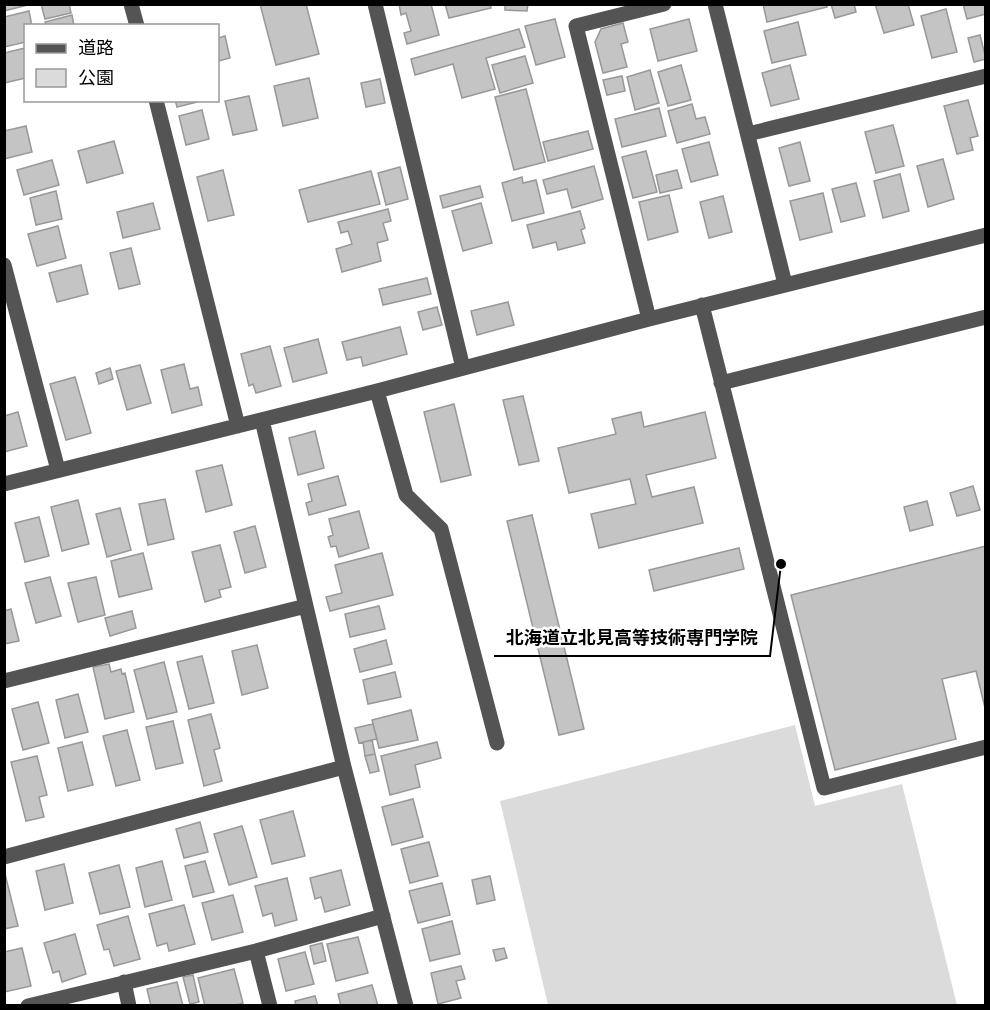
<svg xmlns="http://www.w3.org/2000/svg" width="990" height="1010" font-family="Poppins,'Noto Sans JP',sans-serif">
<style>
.green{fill:#dbdbdb}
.building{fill:#c4c4c4;stroke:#989898;stroke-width:1.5}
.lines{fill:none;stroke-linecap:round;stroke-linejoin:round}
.minor{stroke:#545454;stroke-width:15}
.leader{fill:none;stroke:#000;stroke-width:2}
.callout-dot{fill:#000;stroke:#fff;stroke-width:2}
.callout-label{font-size:18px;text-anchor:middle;font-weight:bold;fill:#000;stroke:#fff;stroke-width:5;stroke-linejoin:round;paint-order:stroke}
</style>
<rect width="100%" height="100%" fill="#fff"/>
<path class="green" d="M795 725 815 806 902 784 957 1005H548L500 801Z"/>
<path class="building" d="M4 4H28V5L4 11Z
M41 4H69L71 13 45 19Z
M260 4H306L319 54 276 65Z
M399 4H431L439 35 407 44 404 33 411 31 406 13 401 15Z
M445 4H490L491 8 449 18Z
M505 4H528L527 11 505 10Z
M763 4H826L827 7 767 22Z
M831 4H854L856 12 835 18Z
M875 4H908L914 25 884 33Z
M963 4H986V14L967 19Z
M946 9 957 52 932 58 921 16Z
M29 11 32 26H26V42L4 47V17Z
M72 15 74 26H46L45 22Z
M555 19 565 57 536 65 525 26Z
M689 19 697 51 658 61 650 29Z
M798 22 806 55 772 63 764 31Z
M623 23 628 42 621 44 627 67 603 73 595 42 601 29Z
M519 29 525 47 486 58 495 89 462 98 453 64 415 75 411 59Z
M980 35 986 59 974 62 968 38Z
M225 36 230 58 218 61V38Z
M25 48 26 78 4 83V53Z
M525 56 533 83 500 93 492 65Z
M681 65 691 100 668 106 658 72Z
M790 65 799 99 771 106 762 73Z
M650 70 659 103 635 110 627 77Z
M622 76 625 91 607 95 603 80Z
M309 78 318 118 283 126 274 86Z
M380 79 385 103 366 107 361 83Z
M526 89 545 162 514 170 495 97Z
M249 96 257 130 233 135 225 101Z
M175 100H205L177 107Z
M968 100 978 136 970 138 973 150 957 154 944 106Z
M692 104 696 119 705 117 710 134 677 143 668 111Z
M659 108 666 136 622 147 615 119Z
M202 110 209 139 186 145 179 116Z
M893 125 904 166 876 173 865 132Z
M26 126 32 152 4 159V131Z
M588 131 593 149 548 161 543 142Z
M114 141 123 173 87 183 78 151Z
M709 142 718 175 691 182 682 149Z
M800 142 810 181 789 186 779 148Z
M646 151 657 192 633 198 622 157Z
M943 159 954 199 928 207 917 166Z
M52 160 59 185 24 195 17 170Z
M594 166 603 199 572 208 567 189 547 194 543 180Z
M400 167 408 199 386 205 378 173Z
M223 170 234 215 208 221 197 177Z
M677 170 682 188 660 193 656 175Z
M371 171 380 204 308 222 299 190Z
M900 174 909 211 883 218 874 181Z
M522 177 523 183 536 180 544 213 512 221 502 183Z
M856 183 865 216 841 222 832 189Z
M480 186 483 197 443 208 440 196Z
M56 191 62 219 36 225 30 198Z
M823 193 832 232 800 240 790 201Z
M669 195 678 232 648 240 639 202Z
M723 196 732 232 709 238 700 202Z
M153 203 160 229 123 238 117 212Z
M481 203 492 243 463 251 452 211Z
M388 209 391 221 383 223 388 240 377 243 381 261 342 272 336 249 352 244 348 231 341 233 338 222Z
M580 211 585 228 581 230 585 243 558 250 556 242 533 248 527 225Z
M58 226 66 258 37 266 28 234Z
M131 248 140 284 119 289 110 253Z
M81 265 88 294 57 302 49 273Z
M427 278 431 294 383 305 379 289Z
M508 302 514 325 477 335 471 311Z
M437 307 442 325 423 330 418 312Z
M400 327 407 354 363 366 361 357 347 360 342 342Z
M318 339 327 373 293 382 284 348Z
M270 346 281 386 256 393 253 384 249 386 241 354Z
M184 364 190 389 198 387 202 405 172 413 161 370Z
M140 365 151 403 127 410 116 371Z
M110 368 113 379 99 384 96 373Z
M75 377 91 433 66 440 50 384Z
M523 396 539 461 519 465 503 400Z
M454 404 471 475 441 482 424 412Z
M18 412 27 446 4 452V416Z
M641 412 644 427 705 412 716 458 646 475 652 497 694 487 703 523 599 548 591 514 636 504 630 479 569 493 558 448 616 434 612 419Z
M315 431 324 468 298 475 289 438Z
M222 465 232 505 206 512 196 471Z
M338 476 346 505 309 515 306 503 312 501 308 484Z
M973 486 980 510 957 516 950 493Z
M165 499 174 539 148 545 139 504Z
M78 500 89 544 62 551 51 507Z
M927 501 933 525 910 531 904 507Z
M120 508 131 550 107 557 96 514Z
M359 511 369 548 339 557 336 546 331 547 328 537 333 535 329 519Z
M532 515 584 729 559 735 507 521Z
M39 517 49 556 25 562 15 523Z
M255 526 266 567 245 573 234 532Z
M220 545 231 587 219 590 221 597 205 602 192 552Z
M986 546V712L976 671 942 679 956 739 835 770 791 595Z
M739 548 744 569 654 591 649 570Z
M143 553 152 589 119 597 111 561Z
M382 553 393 595 330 611 326 597 342 593 335 565Z
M50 577 61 616 36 623 25 583Z
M96 577 105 615 78 622 68 583Z
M379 606 385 629 350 637 345 614Z
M11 609 19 641 4 644V611Z
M132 611 136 628 110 636 105 618Z
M386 640 392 664 360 672 354 649Z
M257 645 268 688 242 695 232 651Z
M202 656 214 703 189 709 177 662Z
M164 662 177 712 147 719 134 670Z
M109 664 111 672 121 669 122 674 125 673 134 712 105 719 93 667Z
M395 672 401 697 368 704 363 680Z
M78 694 88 732 65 738 56 700Z
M38 702 49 743 23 750 12 709Z
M411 710 418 740 379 748 372 720Z
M211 714 220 748 214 750 222 781 204 786 188 720Z
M173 721 183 763 156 769 146 727Z
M373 724 377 739 359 743 355 728Z
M127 730 140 780 116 786 103 736Z
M372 740 375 754 365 756 363 742Z
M82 742 93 785 68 791 58 748Z
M437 742 441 758 415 765 420 787 390 795 381 756Z
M375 754 379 771 370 773 365 756Z
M37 756 47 795 39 797 44 817 26 821 11 762Z
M413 799 423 837 392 845 382 807Z
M293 811 305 856 272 864 260 820Z
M200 822 208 852 184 858 176 829Z
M242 826 257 877 229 885 214 834Z
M429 842 438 876 410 883 401 849Z
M162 861 172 900 145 907 136 868Z
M205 861 214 892 193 897 185 866Z
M64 864 73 903 45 910 36 871Z
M119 865 130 907 100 914 89 873Z
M341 870 350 905 325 912 321 897 315 899 310 878Z
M5 874 18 926 4 929V874Z
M490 876 495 900 477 904 472 880Z
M287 878 297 920 275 926 272 913 263 916 255 886Z
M442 883 450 915 418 923 409 891Z
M233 895 243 932 212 940 202 903Z
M184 905 195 944 169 951 167 943 157 946 149 914Z
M128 916 140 959 114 966 109 949 104 950 97 925Z
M452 921 460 954 430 961 422 929Z
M75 934 86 974 62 982 59 971 53 973 44 943Z
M358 937 368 973 336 981 327 944Z
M322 943 326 961 314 964 310 946Z
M22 948 31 986 4 992V952Z
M504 948 507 958 496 961 493 950Z
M305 952 314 984 286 991 278 959Z
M461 966 465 979 456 981 461 998 438 1004 431 973Z
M234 969 243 1003 233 1006H205L198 978Z
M193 975 199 1002 190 1004 183 977Z
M177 982 183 1006H151L147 989Z
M372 985 378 1006H341L338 994Z
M315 996 318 1006H296L295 1001Z"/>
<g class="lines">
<path class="minor" d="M131 4 137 26
M375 4 463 368
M715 4 785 284
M156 100 238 426
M748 134 986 76
M4 265 58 470
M702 305 824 788 986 747
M649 319 576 26 664 4
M721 383 986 317
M377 391 406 495 441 529 497 743
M262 420 344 767 406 1006
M4 484 377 391 649 319 986 235
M4 681 306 606
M4 857 344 767
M256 951 270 1006
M124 982 129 1006
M28 1006 256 951 383 916"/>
</g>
<path class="leader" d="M781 564L770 656H494"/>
<circle class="callout-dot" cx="781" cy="564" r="6"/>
<g class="callout-label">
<text x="632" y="644">北海道立北見高等技術専門学院</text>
</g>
<rect width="990" height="1010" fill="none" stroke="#000000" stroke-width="12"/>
<rect x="24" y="24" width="195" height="78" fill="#ffffff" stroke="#999999" stroke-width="1.5"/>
<rect x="36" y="44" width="30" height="9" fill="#545454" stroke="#999999" stroke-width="1.5"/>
<text x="78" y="54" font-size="18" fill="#000000">道路</text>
<rect x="36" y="69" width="30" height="18" fill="#dbdbdb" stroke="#999999" stroke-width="1.5"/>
<text x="78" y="84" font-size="18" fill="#000000">公園</text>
</svg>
